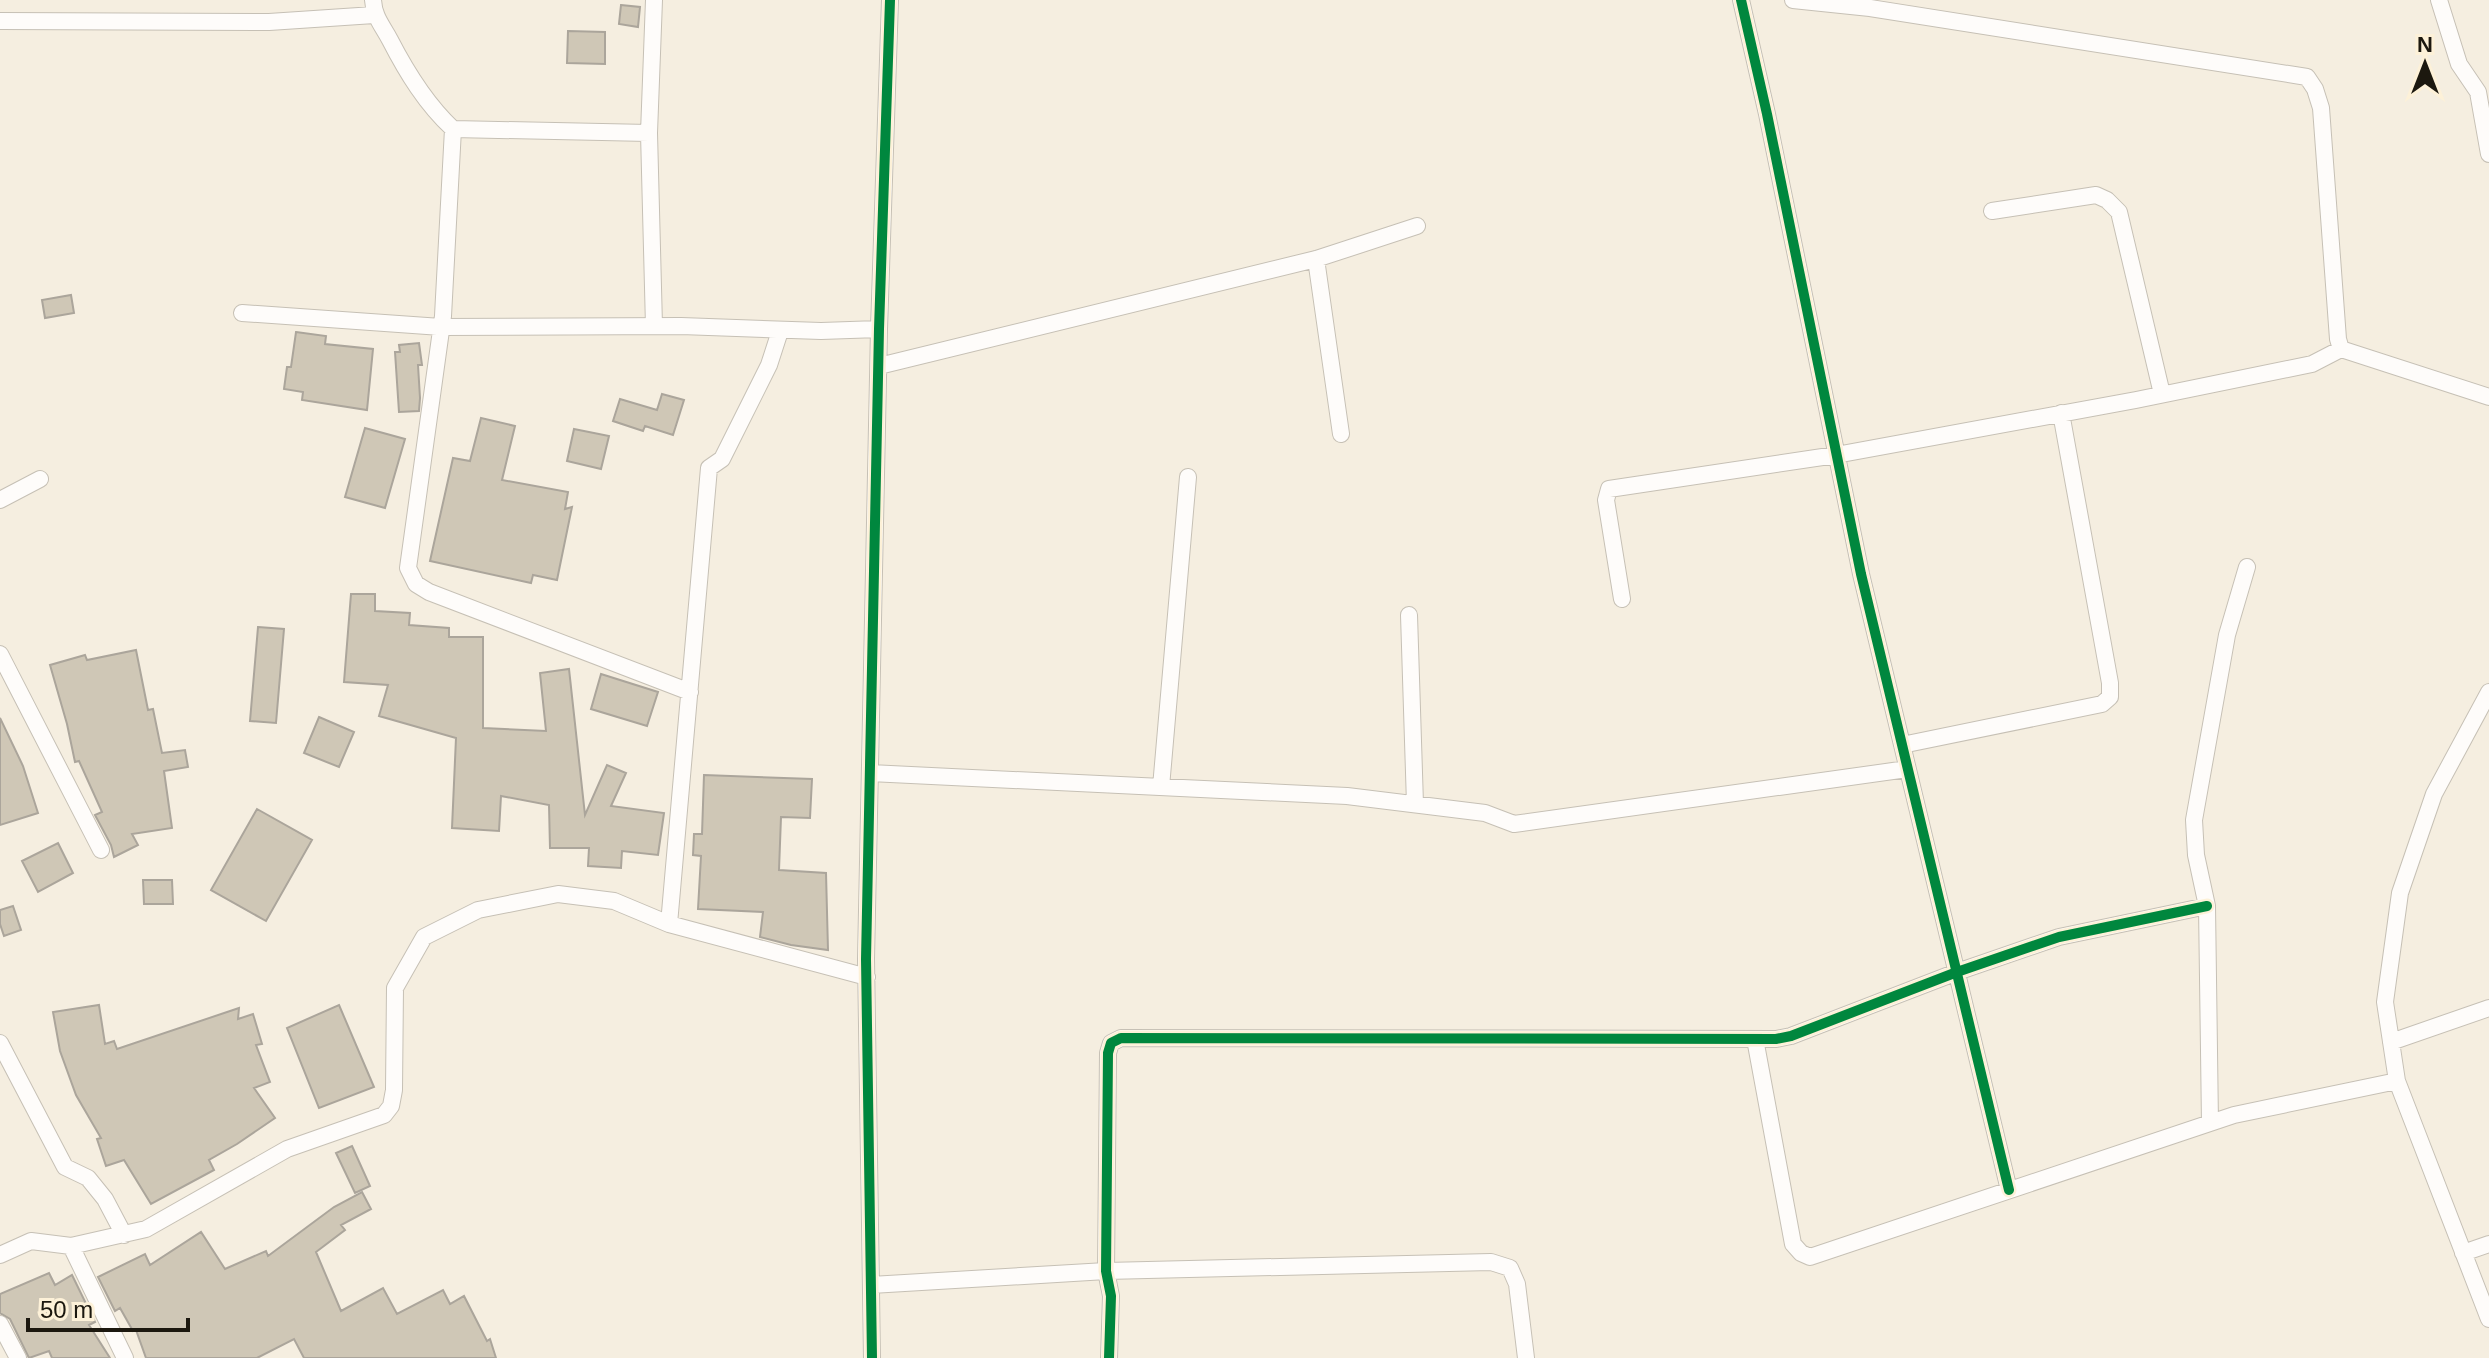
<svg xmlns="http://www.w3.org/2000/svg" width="2489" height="1358" font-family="Helvetica,sans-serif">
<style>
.building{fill:#cfc7b6;stroke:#aba59b;stroke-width:2}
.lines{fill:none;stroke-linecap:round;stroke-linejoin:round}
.street-casing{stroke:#c6c0b5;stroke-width:18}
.street{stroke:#fefcfa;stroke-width:16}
.cycleway-casing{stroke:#fdf1d8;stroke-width:15}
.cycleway{stroke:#00873e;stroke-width:10}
</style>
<rect width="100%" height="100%" fill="#f5eee0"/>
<path class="building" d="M621 5 640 7 638 27 619 24Z
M568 31 605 32V64L567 63Z
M71 295 74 313 45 318 42 300Z
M296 332 326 336 325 344 373 349 367 410 302 400 303 392 284 389 287 367H291Z
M419 343 422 365H418L420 398 419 411 399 412 395 352H400L399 345Z
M662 394 684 400 673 435 645 426 643 431 613 421 620 399 657 410Z
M481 418 515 426 502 480 568 492 565 509 572 507 557 580 533 575 531 583 430 561 453 458 470 461Z
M365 428 405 439 385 508 345 497Z
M574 429 609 436 601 469 567 461Z
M351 594H375V611L410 613 409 625 449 628V637H483V728L546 731 540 673 569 669 585 815 607 765 626 773 611 806 664 813 658 855 622 851 621 868 588 866 589 848H550L549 805 501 796 499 831 452 828 456 738 379 716 388 685 344 682Z
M258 627 284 629 276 723 250 721Z
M136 650 148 710 153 709 162 753 185 750 188 767 164 771 172 828 132 834 138 845 114 857 111 845 95 815 102 812 79 761 75 762 67 724 50 665 85 655 87 660Z
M601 674 658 692 647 726 591 709Z
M319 717 354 732 339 767 304 753Z
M0 718 23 766 38 813 0 825Z
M704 775 812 779 810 818 781 817 779 870 826 873 828 950 791 945 760 937 763 912 698 909 701 856 693 855 694 834H702Z
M257 809 312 840 266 921 211 890Z
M58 843 73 873 38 892 22 861Z
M143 880H172L173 904H144Z
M13 906 21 930 4 936 0 924V910Z
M99 1005 105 1044 114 1041 117 1049 239 1008 238 1019 253 1014 262 1044 256 1045 270 1082 254 1088 275 1118 237 1144 209 1160 214 1170 151 1204 124 1160 106 1166 97 1139 101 1138 76 1095 60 1051 53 1012Z
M339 1005 374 1087 319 1108 287 1028Z
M352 1146 370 1186 355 1193 336 1153Z
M362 1192 371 1209 341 1225 345 1230 316 1252 341 1311 383 1288 397 1314 443 1290 450 1304 464 1296 487 1341 490 1339 496 1358H304L294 1339 257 1358H146L136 1330 133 1331 120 1308 115 1311 98 1277 145 1254 150 1265 201 1232 225 1269 266 1251 268 1256 334 1207Z
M49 1273 55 1285 72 1275 95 1322 89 1325 110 1358H52L49 1351 29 1358 10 1319 0 1313V1294Z"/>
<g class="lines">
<g class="street-casing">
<path id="street" d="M373 0C374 17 382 25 390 40 407 73 426 104 453 129L649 133
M654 0 649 133 654 326
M1741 0 1767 114 1861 574 2009 1190
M1793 0 1870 8 2307 77 2315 89 2321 108 2338 339 2341 349
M2439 0 2459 64 2478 92 2489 154
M0 21 269 22 374 15
M453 129 443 316 408 568 416 584 429 592 690 692
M1992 211 2096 195 2107 200 2119 212 2162 394
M1316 259 1341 434
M242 313 441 327 681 326 821 331 879 329
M879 366 1316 259 1417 226
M0 500 40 479
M1622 599 1606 500 1609 489 1836 455 2136 400 2312 364 2341 349 2489 397
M1409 615 1415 804
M0 654 101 850
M2489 692 2434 794 2400 893 2385 1002 2397 1081 2489 1319
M1902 745 2102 704 2110 697V683L2061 413
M870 773 1347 796 1485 813 1514 824 1907 769
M1161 787 1188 477
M669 924 709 468 722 459 769 365 780 331
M1755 1039 1793 1244 1801 1253 1810 1257 2234 1115 2397 1081
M2391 1042 2489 1008
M0 1043 65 1167 88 1178 105 1199 124 1235
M2210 1123 2207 906 2196 855 2194 820 2227 635 2247 567
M71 1246 125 1358
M2463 1253 2489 1244
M0 1255 31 1241 71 1246 146 1229 287 1149 384 1115 391 1106 394 1090 395 988 424 937 478 910 558 894 614 901 669 924 867 977
M871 1285 1106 1271 1491 1262 1510 1268 1517 1284 1526 1358
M0 1324 18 1358
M872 1358 866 959 879 329 890 0
M1109 1358 1111 1296 1106 1271 1108 1053 1111 1043 1121 1038 1776 1039 1791 1036 1957 972 2059 937 2207 906"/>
</g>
<use href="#street" class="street"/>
<g class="cycleway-casing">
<path id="cycleway" d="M1741 0 1767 114 1861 574 2009 1190
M872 1358 866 959 879 329 890 0
M1109 1358 1111 1296 1106 1271 1108 1053 1111 1043 1121 1038 1776 1039 1791 1036 1957 972 2059 937 2207 906"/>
</g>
<use href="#cycleway" class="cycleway"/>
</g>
<g transform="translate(2425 64)" stroke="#fdf1d8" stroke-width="6" paint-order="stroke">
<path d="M0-6L14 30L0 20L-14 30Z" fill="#1c180f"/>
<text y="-12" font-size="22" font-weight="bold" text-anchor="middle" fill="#1c180f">N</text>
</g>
<path d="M28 1318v12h160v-12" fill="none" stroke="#1c180f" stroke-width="4"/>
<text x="40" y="1318" font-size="24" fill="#1c180f" stroke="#fdf1d8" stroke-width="6" paint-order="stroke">50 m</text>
</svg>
